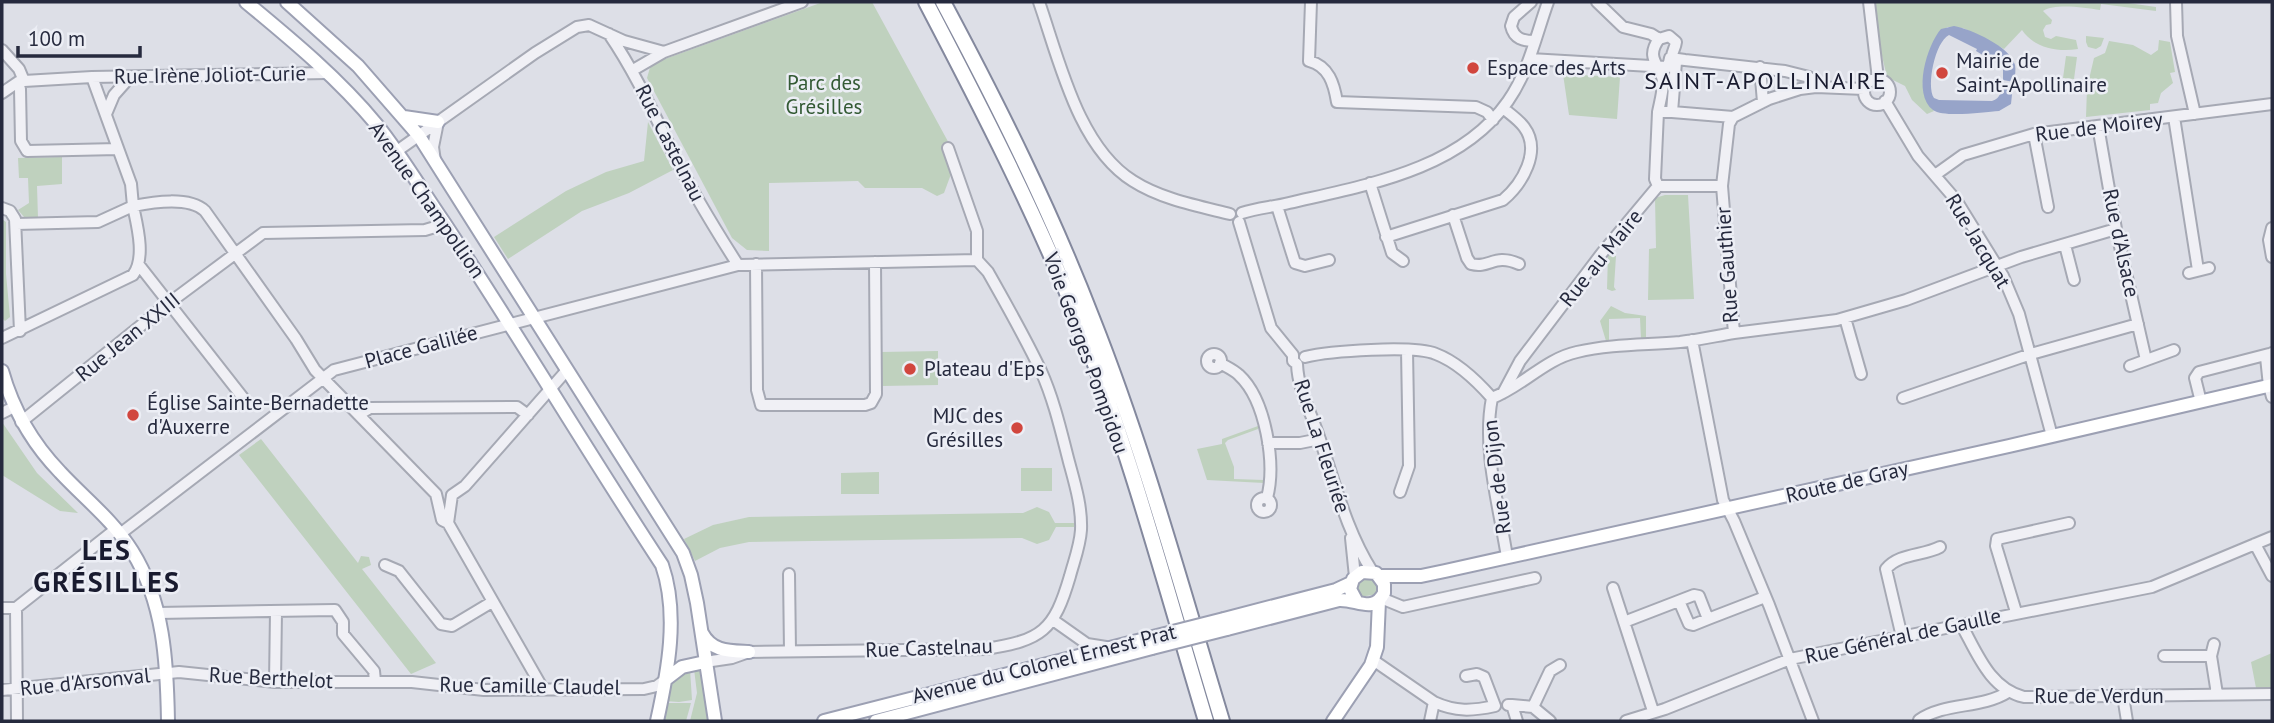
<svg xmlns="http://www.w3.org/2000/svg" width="2274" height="723" font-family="'PT Sans',sans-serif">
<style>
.green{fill:#bfd1be}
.water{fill:#97a4c9}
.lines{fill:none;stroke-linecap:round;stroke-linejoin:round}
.minor-casing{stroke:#a6a9b4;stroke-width:14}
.major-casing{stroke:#9ca0b3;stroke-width:16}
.highway-casing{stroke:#84899e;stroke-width:18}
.minor{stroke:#f0f0f5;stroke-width:10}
.major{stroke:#fff;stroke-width:12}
.highway{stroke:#fff;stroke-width:14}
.major-bridge-casing{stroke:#9ca0b3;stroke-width:16;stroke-linecap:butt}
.major-bridge{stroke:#fff;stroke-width:12}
.poi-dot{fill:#d1463e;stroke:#eceef5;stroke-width:2.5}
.labels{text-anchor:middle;stroke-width:5;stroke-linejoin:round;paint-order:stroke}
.poi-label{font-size:21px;fill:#262a3e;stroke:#eceef5;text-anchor:start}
.street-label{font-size:21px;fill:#262a3e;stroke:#eceef5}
.park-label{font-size:21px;fill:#335a34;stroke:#eceef5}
.quarter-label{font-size:24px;letter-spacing:2px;fill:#191b2f;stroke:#eceef5}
.district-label{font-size:28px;font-weight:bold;letter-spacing:2px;fill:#191b2f;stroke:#eceef5}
</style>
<rect width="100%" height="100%" fill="#dddfe7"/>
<path class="green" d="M823 2H872L957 158 944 193 937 196 922 188H865L858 181 769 183V251L747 250 732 238 647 78 651 64Z
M1875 2H2121L2156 7V11L2101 4 2100 10C2084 8 2056 3 2043 11L2052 20 2051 24 2046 25 2043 30 2045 37 2051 39 2056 36 2076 40 2078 49C2057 52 2034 48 2022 30L2004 49 1963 28 1947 27C1932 56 1909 81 1934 111L1927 114 1912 100 1905 86 1887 77 1878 39Z
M2086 36 2104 38 2101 46 2096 49 2088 47 2086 42Z
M2159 40 2170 42 2175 72 2170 73 2173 83 2161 93 2158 103 2150 104V110L2086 117 2087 88 2094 58 2105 53 2109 41 2133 45 2151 55 2158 50Z
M2066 56 2077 57 2074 79 2063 78Z
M1563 74 1620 77 1617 119 1569 115Z
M648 122 673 170 629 193 582 211 508 259 494 237 566 191 606 172 644 161Z
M62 157V184L37 186 38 218H25L18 210 29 203 28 178H19L18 158Z
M1665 195H1688L1694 299 1648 300 1649 249 1656 248 1655 198Z
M2 219 6 222V274L10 317 5 321 2 318Z
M1608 255 1616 256 1614 287 1616 290 1612 291 1607 289Z
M1611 306 1625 313 1646 316V338L1641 339 1640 318 1609 319V340L1606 341 1600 321Z
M938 351V385L882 386 881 352Z
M2 422 37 473 78 513 60 511 2 475Z
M1258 426V429L1228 440 1225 443 1234 467V479L1264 480V483L1207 480 1197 449 1222 444V439Z
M261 439 358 563 361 556 369 557 371 565 362 569 436 663 411 674 254 474 239 455Z
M1021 468H1052V491H1021Z
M879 472V494H841V473Z
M1037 507 1049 512 1055 523H1074V527H1056L1049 540 1037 544 1022 538 749 542 720 548 695 561 684 539 713 525 749 517 1023 513Z
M1375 577 1380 584 1378 594 1360 597 1356 593 1357 581Z
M2272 653V688H2256L2251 662Z
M690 669 692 700 679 702 665 701 670 684Z
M694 669H698L702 675 708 721H690L697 693Z
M665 703H691L686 721H661Z"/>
<path class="water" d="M1954 26C1971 29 2011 47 2015 65 2016 70 2015 76 2014 82L2003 80V68L1995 62 1997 58 1993 56 1991 60 1976 51 1977 49 1949 35C1935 42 1926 86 1934 98L1939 100 1992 101C2001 98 2001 92 2002 83L2013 85 2011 104 1999 111C1985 112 1944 118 1933 110 1912 94 1927 45 1941 29Z"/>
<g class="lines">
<g class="minor-casing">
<path id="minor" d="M1039 2C1059 59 1078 147 1133 181 1161 199 1198 206 1230 214
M1311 2 1309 61C1329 66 1334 84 1337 102L1476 107 1487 112 1493 120
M1531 2 1514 17 1511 26C1514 39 1523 41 1535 41
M1597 2 1623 27 1651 34 1659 39
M1869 2 1878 79
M2176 2 2177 36 2195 114
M609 34C635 72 653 112 673 153 692 192 715 229 738 265L977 260 988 272C1006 304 1025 337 1041 371 1054 400 1061 431 1069 462 1075 484 1082 507 1081 530 1080 546 1074 561 1070 576 1054 631 1042 640 986 649L749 652 732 658 705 662
M1669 36 1676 42C1675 51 1668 55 1676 62L1672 112H1658C1660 102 1663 92 1663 82 1662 66 1644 59 1659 39Z
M2 50 19 69 24 81
M1530 59 1668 67 1670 58 1685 60 1785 71 1809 77 1816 87
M1760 67 1763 102
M633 70 664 52 802 2
M1864 92a13 13 0 1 1 26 0a13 13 0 1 1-26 0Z
M18 82 20 89 21 141 27 151 118 149
M2 93 18 82 24 81 92 77 328 73
M1885 101 1918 156 1956 200 2003 276 2019 314 2052 436
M1672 112 1733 117
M106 114 114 95 130 77
M2174 117 2198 270
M2098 126 2116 229 2146 360
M2034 134 2048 207
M948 148 977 231V260
M397 151 535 53 577 27 589 25 624 41 664 52
M435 161 433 147 438 122
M1935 175 1963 155 2034 134 2272 104
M1370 183 1392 253 1403 261
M1658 186H1722
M1277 206 1295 263 1305 266 1329 260
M2 208 10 211 15 219 20 331
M1242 213C1257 208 1273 207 1289 203 1366 185 1460 170 1508 101 1529 71 1536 35 1548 2
M1453 215 1467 258 1471 264C1490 269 1494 253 1519 264
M1239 222 1271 328 1293 355V361L1297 364C1298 389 1309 408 1317 431 1334 478 1345 529 1372 571
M16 224 98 222 133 206 131 184 92 77
M2272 228 2269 240 2272 257
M1386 237 1503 200C1522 184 1542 151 1524 127 1518 119 1510 114 1503 108
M2065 245 2074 280
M756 264 757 390 761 405H865L871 403 876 394 875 262
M139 265 244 399
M2189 273 2209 268
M1845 318 1861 374
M1734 333 1837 320 1906 300 2021 257 2116 229
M2 338 133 275C146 258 137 225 133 206 153 202 189 196 205 211L296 339 315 370 436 494
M1692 340 1723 500 1734 521 1769 605 1813 721
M2272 353 2266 357 2269 386 2272 397
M1207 361a7 7 0 1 1 14 0a7 7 0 1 1-14 0Z
M1305 357C1329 351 1414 345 1436 354 1457 362 1477 381 1492 398
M1220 363C1227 367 1234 370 1239 375 1266 400 1276 464 1267 498
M2130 366 2174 350
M1503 393 1520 361 1602 253 1658 186 1655 179 1658 112
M1492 398C1523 386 1545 359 1577 352 1611 344 1646 345 1680 342 1698 340 1716 336 1734 333L1722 186 1729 124 1733 117 1769 99 1800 89 1816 87 1864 89
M1492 398C1482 449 1499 506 1507 557
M1903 398 2031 354 2138 324
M2201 402 2195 378 2199 372 2269 354
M2 413 14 407
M360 414 370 408 517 407 528 415
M21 422 169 303 263 233 425 230 435 227 442 221
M1268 443H1300L1320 439
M1400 492 1409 466 1407 350
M436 494 442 520 448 523 452 495
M452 495 465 486 567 370
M1257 505a7 7 0 1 1 14 0a7 7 0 1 1-14 0Z
M448 523 543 689
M120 534 334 370 738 265
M1351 538 1355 577
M2255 544 2272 576
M385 565 399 571 441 624 452 626 492 602
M789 574 790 651
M1613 588 1653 711
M1381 598 1403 607 1535 578
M2 608H16L116 529
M16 608 17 721
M2016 612 1996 546 1997 539 2069 523
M158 613 335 610 343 622V634L374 671 375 681
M1708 619 1765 597
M1053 620 1087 644 1106 647
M1624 622 1694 595 1699 596 1708 619 1693 625 1689 624 1679 601
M1962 626C1977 653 1990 689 2024 697L2272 694
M1902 637 1886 569C1899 553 1923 556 1940 547
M2164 656H2211L2214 644
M2211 656 2217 694
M1373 660 1434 702 1430 721
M275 682 276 611
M2 690 179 672 275 682H412L484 690 644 689 657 686 665 680
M2123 696 2127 721
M1434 702C1456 712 1472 711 1495 706L1484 677 1477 674 1466 676
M1508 705H1512L1517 721
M1512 705 1533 707 1550 721
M1533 707 1550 671 1560 665
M1919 720C1945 702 1981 709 2008 692
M1626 721 1665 709 1790 659 2152 587 2272 537"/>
</g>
<g class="major-casing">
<path id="major" d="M246 2C292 40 339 79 377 125 401 155 421 189 443 221 518 334 587 451 662 565 679 614 668 671 657 721
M287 2 358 66 419 136 683 553 691 575 697 603 715 721
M404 117 438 122
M2 371C13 410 31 442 60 472 84 498 113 520 132 551 164 602 167 662 168 721
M1379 576H1421L1445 571 2009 446 2272 385
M1224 619 1336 590 1351 583
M1227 629 1339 600C1357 599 1373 614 1384 593V584L1376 573 1362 572 1353 579 1350 589 1357 602
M702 633C712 652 729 651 749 652
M665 680 682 667 705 662
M824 721 1149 638
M876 721 1152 648
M1333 721 1371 665 1377 647 1379 601"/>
</g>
<g class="highway-casing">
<path id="highway" d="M926 2C981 107 1035 212 1079 322 1130 452 1166 588 1206 721
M943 2C998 105 1050 209 1092 318 1144 449 1181 586 1222 721"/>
</g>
<use href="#minor" class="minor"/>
<use href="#major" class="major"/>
<use href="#highway" class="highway"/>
<g class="major-bridge-casing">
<path id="major-bridge" d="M1149 638 1224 619
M1152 648 1227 629"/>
</g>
<use href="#major-bridge" class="major-bridge"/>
</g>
<g class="poi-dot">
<circle cx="1473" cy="68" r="7"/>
<circle cx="1942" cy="73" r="7"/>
<circle cx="910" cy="369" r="7"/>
<circle cx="133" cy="415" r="7"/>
<circle cx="1017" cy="428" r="7"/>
</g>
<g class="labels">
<g class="poi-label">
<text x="1956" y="68">Mairie de<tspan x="1956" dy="24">Saint-Apollinaire</tspan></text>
<text x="1487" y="75">Espace des Arts</text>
<text x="924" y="376">Plateau d'Eps</text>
<text x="147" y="410">Église Sainte-Bernadette<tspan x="147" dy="24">d'Auxerre</tspan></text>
<text x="1003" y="423" text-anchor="end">MJC des<tspan x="1003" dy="24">Grésilles</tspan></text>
</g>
<g class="street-label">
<text transform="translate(210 75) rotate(-1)" y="7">Rue Irène Joliot-Curie</text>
<text transform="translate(2099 127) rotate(-7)" y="7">Rue de Moirey</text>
<text transform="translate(670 143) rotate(63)" y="7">Rue Castelnau</text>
<text transform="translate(427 200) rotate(55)" y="7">Avenue Champollion</text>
<text transform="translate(1978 241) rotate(59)" y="7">Rue Jacquat</text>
<text transform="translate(2121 243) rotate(78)" y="7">Rue d'Alsace</text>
<text transform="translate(1601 258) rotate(-51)" y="7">Rue au Maire</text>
<text transform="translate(1727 265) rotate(-94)" y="7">Rue Gauthier</text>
<text transform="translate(128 337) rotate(-39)" y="7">Rue Jean XXIII</text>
<text transform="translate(421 347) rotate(-15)" y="7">Place Galilée</text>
<text transform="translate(1086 353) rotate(70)" y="7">Voie Georges Pompidou</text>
<text transform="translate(1322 446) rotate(72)" y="7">Rue La Fleuriée</text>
<text transform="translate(1497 477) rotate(-97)" y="7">Rue de Dijon</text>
<text transform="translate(1847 482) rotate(-13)" y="7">Route de Gray</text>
<text transform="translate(1903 636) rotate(-12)" y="7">Rue Général de Gaulle</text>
<text transform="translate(929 648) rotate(-2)" y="7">Rue Castelnau</text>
<text transform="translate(1044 664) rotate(-14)" y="7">Avenue du Colonel Ernest Prat</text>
<text transform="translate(271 678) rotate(3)" y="7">Rue Berthelot</text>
<text transform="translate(85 682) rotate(-6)" y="7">Rue d'Arsonval</text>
<text transform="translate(530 686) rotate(1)" y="7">Rue Camille Claudel</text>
<text x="2099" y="703">Rue de Verdun</text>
</g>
<g class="park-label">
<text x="824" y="90">Parc des<tspan x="824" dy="24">Grésilles</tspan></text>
</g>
<g class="quarter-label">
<text x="1766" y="89">SAINT-APOLLINAIRE</text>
</g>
<g class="district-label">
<text x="107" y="560">LES<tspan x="107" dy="32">GRÉSILLES</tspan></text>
</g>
</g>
<rect width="2274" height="723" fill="none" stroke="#262a3e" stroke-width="7"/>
<path d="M18 46v10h122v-10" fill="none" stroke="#262a3e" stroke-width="3.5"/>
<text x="28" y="46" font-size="21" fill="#262a3e" stroke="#eceef5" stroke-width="5" paint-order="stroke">100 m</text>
</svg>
